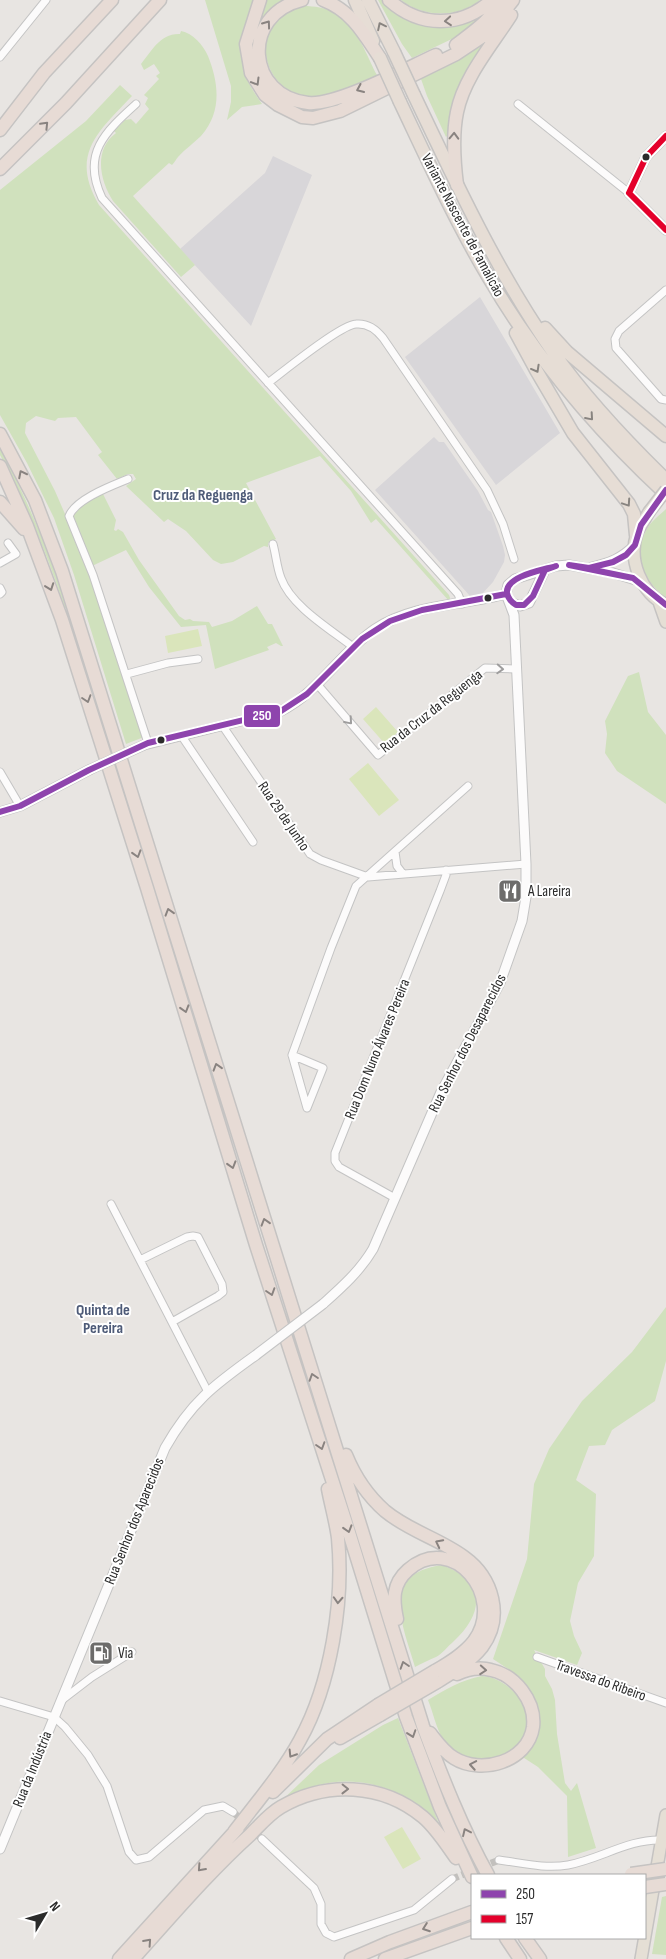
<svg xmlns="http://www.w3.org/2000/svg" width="666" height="1959" font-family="'Sofia Sans Condensed',sans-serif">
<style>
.industrial{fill:#d8d6d9}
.green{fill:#d0e1bd}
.pitch{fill:#dae5bb}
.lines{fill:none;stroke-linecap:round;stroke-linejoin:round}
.minor-tunnel{stroke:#c2c0bd;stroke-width:7;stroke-dasharray:7 3.5;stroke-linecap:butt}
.minor-casing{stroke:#c4c4c4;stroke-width:9}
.tertiary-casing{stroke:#c4c4c4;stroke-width:11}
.primary-casing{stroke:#c5c3c2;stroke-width:14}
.trunk-casing{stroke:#c5c3c2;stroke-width:15}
.motorway-casing{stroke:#c5c3c2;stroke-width:15}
.minor{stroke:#fcfbfb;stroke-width:7}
.tertiary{stroke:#fcfbfb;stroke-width:9}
.primary{stroke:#e5dfd5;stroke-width:11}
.trunk{stroke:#e6ddd5;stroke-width:12}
.motorway{stroke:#e7dbd5;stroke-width:12}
.tertiary-bridge-casing{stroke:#c4c4c4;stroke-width:11;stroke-linecap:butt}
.primary-bridge-casing{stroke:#c5c3c2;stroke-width:14;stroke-linecap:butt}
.trunk-bridge-casing{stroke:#c5c3c2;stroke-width:15;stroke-linecap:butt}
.motorway-bridge-casing{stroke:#c5c3c2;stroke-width:15;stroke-linecap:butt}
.tertiary-bridge{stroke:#fcfbfb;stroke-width:9}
.primary-bridge{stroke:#e5dfd5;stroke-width:11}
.trunk-bridge{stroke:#e6ddd5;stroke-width:12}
.motorway-bridge{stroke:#e7dbd5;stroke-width:12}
.bus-1-casing{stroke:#fff;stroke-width:10}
.bus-2-casing{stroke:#fff;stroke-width:10}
.bus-1{stroke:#8e44ad;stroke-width:6}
.bus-2{stroke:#e4002b;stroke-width:6}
.oneway{stroke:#898380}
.oneway2{stroke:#888480}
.oneway3{stroke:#9e9d9d}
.bus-dot{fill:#2b2b2b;stroke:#fff;stroke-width:2}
.labels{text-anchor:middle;stroke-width:4;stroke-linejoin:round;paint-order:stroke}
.street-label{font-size:15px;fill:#2b2b2b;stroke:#fff}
.poi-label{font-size:15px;fill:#2b2b2b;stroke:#fff;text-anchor:start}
.neighbourhood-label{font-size:16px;font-weight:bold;fill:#4e5b78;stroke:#fff}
.line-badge{stroke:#fff;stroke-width:2}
.badge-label{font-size:14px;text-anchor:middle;font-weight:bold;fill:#fff}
</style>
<rect width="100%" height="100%" fill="#e8e5e2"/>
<path class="industrial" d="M273 156 312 175 251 326 180 249 265 173Z
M480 297 560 433 496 485 405 357Z
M434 437 439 442H444L478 491 488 510 491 512 503 546 505 555 504 562 493 582 482 594 470 596 375 490Z"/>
<path class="green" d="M205 0H254C239 44 233 64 262 104L242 107 227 120 231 102V86Z
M265 0H283C266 11 261 18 254 37Z
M378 0H383L411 20 487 12 471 27 456 37 412 58 402 44Z
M401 0H480C458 18 424 18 401 0Z
M299 6C351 4 358 38 377 75 357 86 333 99 309 97 274 94 253 53 274 23 280 15 290 11 299 6Z
M181 31C193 33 203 45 208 56 219 84 222 112 201 136 194 143 185 149 178 157 176 159 175 162 172 165L169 163 133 196 195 265 181 277 113 201C100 181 93 150 116 133L114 131 125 120 131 119 136 124 149 109 145 104 148 98 144 95 159 79 156 76 160 73 154 64 144 70 141 64C152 51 160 33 180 34Z
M483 42V46C465 74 447 101 448 135L446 137 427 96 421 79 461 57Z
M120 85 132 96C99 131 69 154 99 205L449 595 450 598 449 601 376 519 371 523 351 491 320 456 246 483 276 539 268 543V547L264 546 233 562 221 564 213 560 186 531 168 519 164 522 126 486 136 479 133 474H128L117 479 98 455 102 452 76 417 58 418 55 421 36 416 26 423 25 433 55 491 82 553 144 737 126 744 74 575 54 518 27 463 0 415V190L86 121Z
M0 448C28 500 49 553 68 607L65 608C47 555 27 504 0 455Z
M103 494 116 520 114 530 116 531 118 529 123 532 139 560 179 616 185 620 190 619 193 621 209 622 212 627 232 621 257 606 268 624H272L283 646H281L276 643 267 647 269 650 215 669 206 625 181 627 149 587 126 550 92 566 72 517C78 506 91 499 103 494Z
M666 509V598C645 582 631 554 647 529 651 521 660 515 666 509Z
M89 671 162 906 159 907 85 672Z
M639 672 648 712 666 735V804L617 771 605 753 607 734 605 721 628 676Z
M666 1307V1361L655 1401 612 1430 605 1445 589 1446 576 1480 596 1494 594 1556 578 1583 570 1621 574 1636 582 1653 577 1665 534 1650 545 1669V1676L552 1689 555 1700 557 1734 565 1783 571 1791 577 1783 596 1848 568 1857 567 1796 538 1767 521 1756 535 1730 526 1688 514 1673 493 1659 527 1559 534 1484 549 1449 582 1401 632 1352Z
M442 1565C486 1581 485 1613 453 1642 448 1646 442 1654 436 1657 429 1660 422 1663 415 1667 403 1625 378 1574 442 1565Z
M482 1676C511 1678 540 1713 521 1741 501 1770 461 1765 443 1739 436 1728 433 1712 428 1700 446 1689 461 1680 482 1676Z
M398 1718 439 1824C394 1778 334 1767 279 1803L319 1765 383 1725Z
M666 1896V1955L652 1954 662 1897Z"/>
<path class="pitch" d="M198 629 202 646 168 653 165 636Z
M376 707 398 732 385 744 363 719Z
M368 763 399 800 379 816 349 779Z
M402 1827 421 1859 403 1869 384 1837Z"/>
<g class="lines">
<path class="minor-tunnel" d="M233 1812 262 1839
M452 1879 499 1860"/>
<g class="minor-casing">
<path id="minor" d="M0 57 46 0
M136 104C105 132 81 154 102 198L458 594 462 604
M518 104 629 193
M666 290 619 331 615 339 616 348 661 399 666 400
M268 383C284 371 340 325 356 324 367 323 376 329 383 338L487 490 503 524 514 559
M128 479C111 486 76 499 69 516L93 575 148 743
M273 544C276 555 277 568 281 578 291 606 330 629 353 647
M0 563 16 554 8 543
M0 588 2 592 0 594
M127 674 168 663 198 659
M317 684 378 755 485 668 517 669
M222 725 310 854 321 860 368 877 526 864
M181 735 253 842
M0 772 20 806
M395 852 397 866 403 874
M292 1055 323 1068 307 1108 292 1055 331 948 356 886 468 786
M395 1198 339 1167 335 1161V1153L440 891 446 875V870
M111 1204 208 1392
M140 1260 187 1237 193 1236 198 1237 222 1284 223 1292 218 1296 172 1322
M537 1657 666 1703
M62 1700 92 1677 132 1652
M0 1701 54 1717 65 1727 88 1755 107 1786 129 1852 136 1860 149 1857 204 1810 223 1806 233 1812
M262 1839 314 1888 321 1904V1924L326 1933 334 1937 414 1910 452 1879
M499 1860C522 1863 545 1869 568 1865 600 1859 629 1839 661 1840"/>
</g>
<g class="tertiary-casing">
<path id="tertiary" d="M666 136 646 157 629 193 666 230
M592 567C610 563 622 558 635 545
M510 602 520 606 529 603 545 570
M144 745 281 711C319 692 340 653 375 629 415 603 462 606 506 594
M0 812 20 806 89 770
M323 1304C342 1287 360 1271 373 1249L441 1092 500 983 522 921 526 897V864L514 615 506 594 508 585 515 579 556 566 569 565 613 573 642 582
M0 1849 165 1448C191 1402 214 1385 256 1355"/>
</g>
<g class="primary-casing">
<path id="primary" d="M649 512C645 519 640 526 637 533 628 560 641 593 666 605
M659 602 666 622
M641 1959 666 1815"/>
</g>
<g class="trunk-casing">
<path id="trunk" d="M355 0 373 41
M368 0 394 52
M414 95C456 183 497 272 553 352 586 399 625 440 666 480
M400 102C428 161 455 221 489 278 536 358 598 431 666 494
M545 328 567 352 666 436
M516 333 536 370 573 433 629 504 634 514 636 535"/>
</g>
<g class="motorway-casing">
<path id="motorway" d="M260 0 246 44 251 73 265 95 278 105 302 117 313 118 340 111 456 54 486 34 513 0
M302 0C240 15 247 97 308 103 337 106 407 68 436 55
M323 0C352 11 364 34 380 58
M389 0C420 28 461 28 492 0
M456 45C474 31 491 20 502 0
M0 130 44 73 112 0
M0 169 66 103 160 0
M457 185C454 161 452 136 457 112 464 77 492 45 511 15
M0 434 35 500 62 571 423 1726C442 1777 462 1828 488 1875
M0 466 27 526 62 620 147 888 256 1245 347 1526 406 1717 440 1807 472 1877
M0 502 24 529
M346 1455C355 1477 368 1496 385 1511 409 1531 440 1539 464 1557 493 1578 504 1617 482 1647 470 1662 453 1672 437 1682
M397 1619C393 1600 392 1584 408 1570 452 1531 507 1596 474 1641 464 1654 449 1663 435 1671
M430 1733C437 1742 444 1752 454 1758 481 1775 528 1762 533 1727 536 1701 515 1675 491 1670 480 1667 467 1669 457 1674
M340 1738 380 1715
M273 1792 327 1739 378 1705
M234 1832C257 1802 282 1773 300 1740 331 1684 344 1601 338 1538 336 1522 331 1505 328 1489
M506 1938 520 1959
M525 1938 540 1959
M119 1959 238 1828
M133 1959C171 1917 208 1873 250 1835 260 1825 269 1814 281 1807 326 1781 382 1783 423 1817 436 1828 446 1844 456 1858
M351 1959 390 1942 472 1912
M385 1959 472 1928"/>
</g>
<use href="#minor" class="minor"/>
<use href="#tertiary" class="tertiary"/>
<use href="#primary" class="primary"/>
<use href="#trunk" class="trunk"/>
<use href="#motorway" class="motorway"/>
<g class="tertiary-bridge-casing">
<path id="tertiary-bridge" d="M89 770 144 745
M256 1355 323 1304"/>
</g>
<g class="primary-bridge-casing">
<path id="primary-bridge" d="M649 512 666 490"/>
</g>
<g class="trunk-bridge-casing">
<path id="trunk-bridge" d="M394 52 414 95
M380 58 400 102"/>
</g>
<g class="motorway-bridge-casing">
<path id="motorway-bridge" d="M378 1705 435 1671
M380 1715 437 1682
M631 1874 666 1869
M645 1887 666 1884"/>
</g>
<use href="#tertiary-bridge" class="tertiary-bridge"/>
<use href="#primary-bridge" class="primary-bridge"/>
<use href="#trunk-bridge" class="trunk-bridge"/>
<use href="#motorway-bridge" class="motorway-bridge"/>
<g class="bus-1-casing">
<path id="bus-1" d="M569 565 589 568 613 562 626 555 635 545 641 525 666 490
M569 565 633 578 666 605
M556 566 545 570 533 596 524 605H516C511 602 508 598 507 593 505 576 543 570 556 566Z
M0 812 20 806 89 770 148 743 281 711 307 694 362 639 390 621 422 610 506 594"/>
</g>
<g class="bus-2-casing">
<path id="bus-2" d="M629 193 646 157 666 136
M629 193 666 230"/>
</g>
<use href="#bus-1" class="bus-1"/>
<use href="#bus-2" class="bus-2"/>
</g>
<defs><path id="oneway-chevron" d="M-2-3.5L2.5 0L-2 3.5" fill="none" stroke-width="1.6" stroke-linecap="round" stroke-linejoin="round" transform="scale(1.25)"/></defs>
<g class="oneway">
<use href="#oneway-chevron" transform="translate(448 21) rotate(175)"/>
<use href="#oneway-chevron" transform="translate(267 24) rotate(-54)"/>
<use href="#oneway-chevron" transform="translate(256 82) rotate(59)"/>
<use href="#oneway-chevron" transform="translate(360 89) rotate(156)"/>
<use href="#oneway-chevron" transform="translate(45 125) rotate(-46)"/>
<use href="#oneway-chevron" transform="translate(454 136) rotate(-88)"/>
<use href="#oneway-chevron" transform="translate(22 474) rotate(-117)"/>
<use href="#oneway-chevron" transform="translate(50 587) rotate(70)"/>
<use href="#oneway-chevron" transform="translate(87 699) rotate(72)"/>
<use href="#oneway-chevron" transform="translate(137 854) rotate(73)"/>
<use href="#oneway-chevron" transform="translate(169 912) rotate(-107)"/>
<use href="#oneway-chevron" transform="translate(185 1009) rotate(73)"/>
<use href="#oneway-chevron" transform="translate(217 1067) rotate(-107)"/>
<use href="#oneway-chevron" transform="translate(232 1165) rotate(73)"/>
<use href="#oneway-chevron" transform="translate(265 1222) rotate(-107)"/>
<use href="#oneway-chevron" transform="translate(271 1292) rotate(72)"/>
<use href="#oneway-chevron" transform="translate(313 1377) rotate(-108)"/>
<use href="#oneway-chevron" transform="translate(321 1446) rotate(72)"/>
<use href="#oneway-chevron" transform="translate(348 1529) rotate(73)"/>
<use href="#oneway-chevron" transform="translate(439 1543) rotate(-153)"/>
<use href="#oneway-chevron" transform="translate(338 1600) rotate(93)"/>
<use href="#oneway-chevron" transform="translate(404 1665) rotate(-108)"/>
<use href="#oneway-chevron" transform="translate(483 1670) rotate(4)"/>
<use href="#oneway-chevron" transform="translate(412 1734) rotate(71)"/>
<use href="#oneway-chevron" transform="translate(292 1754) rotate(122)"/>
<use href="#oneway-chevron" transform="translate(473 1765) rotate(-170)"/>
<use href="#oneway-chevron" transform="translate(345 1789) rotate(1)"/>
<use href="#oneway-chevron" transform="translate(466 1832) rotate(-115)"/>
<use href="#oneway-chevron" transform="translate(201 1868) rotate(132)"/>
<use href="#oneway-chevron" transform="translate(426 1928) rotate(160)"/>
<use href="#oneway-chevron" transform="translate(148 1942) rotate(-48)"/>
</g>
<g class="oneway2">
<use href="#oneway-chevron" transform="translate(381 26) rotate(-116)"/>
<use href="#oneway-chevron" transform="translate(536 369) rotate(61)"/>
<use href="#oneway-chevron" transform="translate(590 417) rotate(49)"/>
<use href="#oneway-chevron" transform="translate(627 503) rotate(56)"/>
</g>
<g class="oneway3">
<use href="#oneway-chevron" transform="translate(500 669) rotate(3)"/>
<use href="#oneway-chevron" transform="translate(349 721) rotate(49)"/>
</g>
<defs>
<g id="restaurant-square" transform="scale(1.25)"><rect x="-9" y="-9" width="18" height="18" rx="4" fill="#6d6c6b" stroke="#fff"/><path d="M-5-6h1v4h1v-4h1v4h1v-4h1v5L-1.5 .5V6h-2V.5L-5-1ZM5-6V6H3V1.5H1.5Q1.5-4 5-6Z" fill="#fff"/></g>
<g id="fuel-square" transform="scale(1.25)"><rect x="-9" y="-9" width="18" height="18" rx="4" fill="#6d6c6b" stroke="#fff"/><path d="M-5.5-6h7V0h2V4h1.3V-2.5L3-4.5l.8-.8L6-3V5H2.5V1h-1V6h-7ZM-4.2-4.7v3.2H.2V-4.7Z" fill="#fff"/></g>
</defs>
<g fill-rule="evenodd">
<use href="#restaurant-square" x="510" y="891"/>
<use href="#fuel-square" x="101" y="1653"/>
</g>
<g class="bus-dot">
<circle cx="646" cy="157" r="4.5"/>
<circle cx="488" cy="598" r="4.5"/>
<circle cx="161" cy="740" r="4.5"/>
</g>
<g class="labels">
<g class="street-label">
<text transform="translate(463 225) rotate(62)" y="5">Variante Nascente de Famalicão</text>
<text transform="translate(431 711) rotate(-38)" y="5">Rua da Cruz da Reguenga</text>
<text transform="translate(284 816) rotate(56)" y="5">Rua 29 de Junho</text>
<text transform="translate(467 1043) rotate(-63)" y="5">Rua Senhor dos Desaparecidos</text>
<text transform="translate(377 1049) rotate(-68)" y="5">Rua Dom Nuno Álvares Pereira</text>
<text transform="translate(134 1521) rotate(-68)" y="5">Rua Senhor dos Aparecidos</text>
<text transform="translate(601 1680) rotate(20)" y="5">Travessa do Ribeiro</text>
<text transform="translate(32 1769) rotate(-68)" y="5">Rua da Indústria</text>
</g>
<g class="poi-label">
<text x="528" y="896">A Lareira</text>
<text x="118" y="1658">Via</text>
</g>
<g class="neighbourhood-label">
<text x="203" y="500">Cruz da Reguenga</text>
<text x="103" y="1315">Quinta de<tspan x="103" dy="18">Pereira</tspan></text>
</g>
</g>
<rect class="line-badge" x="243" y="704" width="38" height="24" rx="5" fill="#8e44ad"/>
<g class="badge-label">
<text x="262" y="720">250</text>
</g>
<rect x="471" y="1874" width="175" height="65" fill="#ffffff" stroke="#aaaaaa"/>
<rect x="481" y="1890" width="25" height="8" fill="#8e44ad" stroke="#aaaaaa"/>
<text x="516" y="1899" font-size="15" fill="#2b2b2b">250</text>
<rect x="481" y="1915" width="25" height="8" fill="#e4002b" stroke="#aaaaaa"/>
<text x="516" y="1924" font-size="15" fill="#2b2b2b">157</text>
<g transform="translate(45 1914) rotate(52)" stroke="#ffffff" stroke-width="4" paint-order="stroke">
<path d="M0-4L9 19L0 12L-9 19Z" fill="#2b2b2b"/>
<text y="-8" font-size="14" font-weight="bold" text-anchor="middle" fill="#2b2b2b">N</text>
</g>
</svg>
